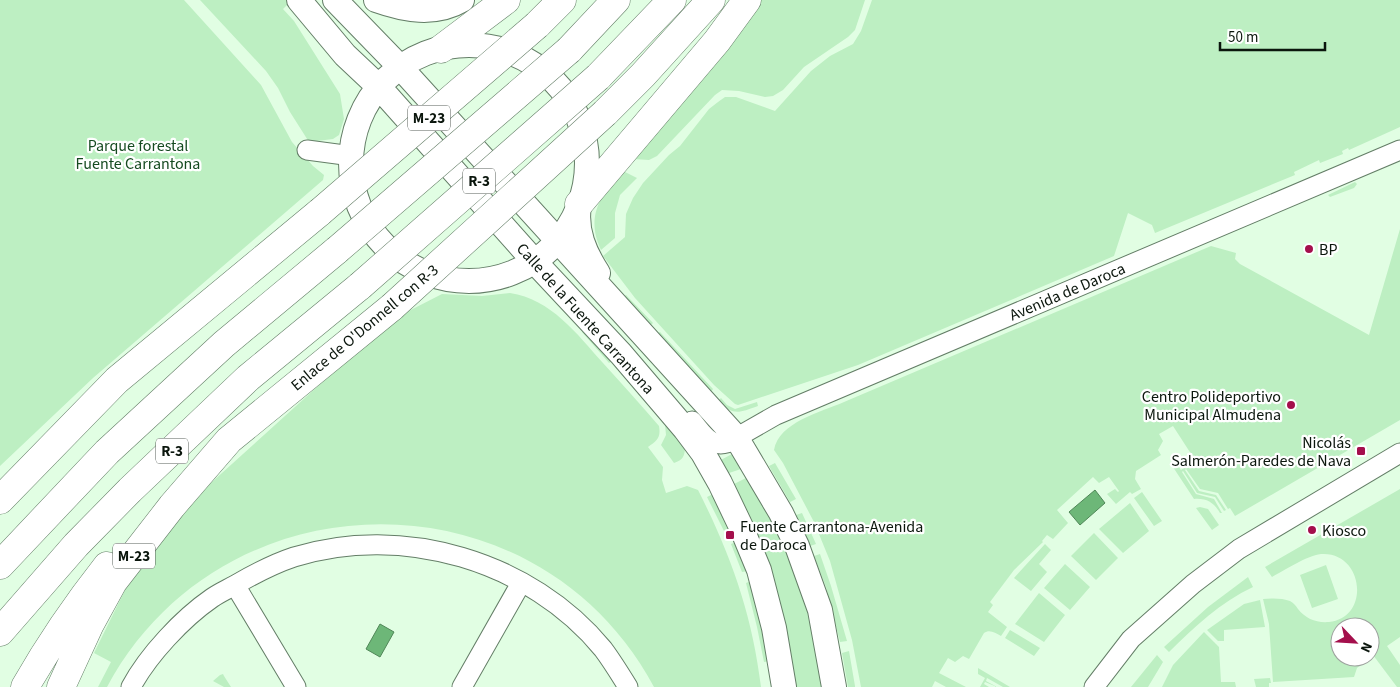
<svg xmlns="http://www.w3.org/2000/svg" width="1400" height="687" font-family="'Source Sans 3',sans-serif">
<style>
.green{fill:#bdefc2}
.water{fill:#6db778;stroke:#508758}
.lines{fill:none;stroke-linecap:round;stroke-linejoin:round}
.minor-casing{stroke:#647e67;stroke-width:21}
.major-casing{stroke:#647e67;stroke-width:26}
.highway-casing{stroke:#647e67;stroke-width:29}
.minor{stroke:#fff;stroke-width:19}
.major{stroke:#fff;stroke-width:24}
.highway{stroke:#fff;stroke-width:28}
.highway-bridge-casing{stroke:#647e67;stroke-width:29;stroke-linecap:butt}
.highway-bridge{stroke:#fff;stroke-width:28}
.poi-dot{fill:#a40f4c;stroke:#fff;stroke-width:2}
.labels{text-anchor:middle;stroke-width:4.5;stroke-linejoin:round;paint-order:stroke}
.shield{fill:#fff;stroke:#545c56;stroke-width:1}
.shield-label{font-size:15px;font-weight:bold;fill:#0b160d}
.park-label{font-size:16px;fill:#154a20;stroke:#fff}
.poi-label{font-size:16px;fill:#0b160d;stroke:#fff;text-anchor:start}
.street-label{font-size:16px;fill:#0b160d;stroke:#fff}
</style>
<rect width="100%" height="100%" fill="#e1fee3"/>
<path class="green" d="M0 0H184L261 85 292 142 313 166 324 175 323 180 93 378 0 466Z
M200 0H288L290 2 283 9 294 21 340 94 344 119 339 135 333 139 309 142 290 112 278 88 266 71Z
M759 0H865L855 30 848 37 804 67 783 90 773 96 765 97 739 91 722 90 715 95 657 156 649 160 633 159Z
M872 0H1400V127L1349 150 1348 148 1342 151 1343 154 1320 163 1319 160 1294 172 1295 175 1155 233 1152 225 1128 213 1114 256 858 365 738 405 735 404 714 385 635 298 603 256 625 237 626 214 633 198 643 183 669 155 680 146 709 109 718 102 725 97H736L775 111 811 71 830 56 853 44 861 31Z
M621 170 637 178 620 195 615 213V238L601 250C585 216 601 196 621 170Z
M1355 182 1357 184 1354 188 1330 197 1328 195Z
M1400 229V420L1235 516 1230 508 1228 509 1218 493 1200 489 1186 469 1185 470 1199 491 1216 495 1226 510 1224 511 1215 497 1197 493 1183 471 1182 472 1196 494 1214 499 1222 513H1220C1214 503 1207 498 1194 499L1171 464 1176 463 1181 470 1195 460 1173 426 1159 434 1163 441 1158 450 1161 455 1136 471 1135 479 1141 489 1132 494 1130 492 1116 504 1107 494 1115 489 1118 492 1119 491 1109 477 1099 483 1093 477 1057 510 1068 523 1053 539 1047 535 1042 541 1043 542 1014 570 990 602 993 605 988 612 1007 627 1001 636C995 633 990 629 984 633L969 659 963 656 955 662 948 658 939 673 966 687H946L935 681 932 687H861L852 640 830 561 814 522 783 463 774 450C779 422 821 412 844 402L1211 246 1236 253 1235 259 1240 264 1369 335Z
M510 293C551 299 577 334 603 363 622 384 641 405 659 426 661 438 657 441 648 447L663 467 662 480 666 493 687 486 698 490C731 555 752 614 761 687H654C537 469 223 471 107 687H98L111 662 94 653 125 590 175 521 212 482 317 387 401 315 442 294 482 296Z
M626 295 653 323 650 326 623 297Z
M585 329 612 361 609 363 582 332Z
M660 332 713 389 711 392 657 334Z
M721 398 727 405 735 409 757 402 758 406C738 413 734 416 718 401Z
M667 423 685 446C685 456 683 460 674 463L661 445 666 435 665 424Z
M732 454 744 468 726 474 719 461Z
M775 463 796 499 790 502 769 466Z
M750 476 768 509 804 593 826 687H793L732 485Z
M1400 489V637L1387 646 1400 665V687H1397L1373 655 1370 657V627H1340V657H1369L1357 668 1354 677 1273 682 1269 624 1263 599C1271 598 1283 598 1290 601 1294 603 1296 606 1298 609 1306 619 1316 623 1329 622 1371 618 1364 551 1321 554 1306 556 1285 570 1272 577L1265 567Z
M1142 492 1162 521 1154 526 1134 498Z
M713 494 730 529 724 531 707 497Z
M1130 503 1149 531 1123 553 1099 529Z
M1200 507 1208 509 1219 525 1212 530 1196 508Z
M802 513 816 544 810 546 796 515Z
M1094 533 1118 558 1096 580 1071 556Z
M736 542 748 571 742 572 731 544Z
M1045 544 1051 550 1039 564 1047 572 1031 591 1014 578Z
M820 554 831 586 847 641 840 642 826 587 814 556Z
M1065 564 1090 587 1070 610 1044 588Z
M1326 565 1338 599 1312 608 1300 575Z
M1248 577 1253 587C1221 602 1194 627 1169 652L1164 647 1208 607Z
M751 581 770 661 764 662 757 627 746 583Z
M1039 593 1065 615 1044 642 1015 624Z
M1260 600 1265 627 1224 630V641H1218L1207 630 1244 604Z
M1010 630 1040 648 1034 656 1005 638Z
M1204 632 1219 647 1221 682H1235L1236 687H1162L1173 665Z
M849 651 855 686V687H848L842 653Z
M1157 655 1163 662 1148 687H1131Z
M978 668 1010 687H1003L987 678 986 681 997 687 985 682 984 684 989 687H980L985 678 978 674Z
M223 674 224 676 231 687H224L213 681 220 675Z
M1270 678 1271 683H1269V687H1256L1254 679Z"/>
<path class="water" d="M1095 490 1105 503 1080 525 1069 512Z
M380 624 394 632 380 657 366 649Z"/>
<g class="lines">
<g class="minor-casing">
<path id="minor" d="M307 150 352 156
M692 421C702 432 710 448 727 443L776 415 1400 150
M235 585 296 687
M131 687C148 655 183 618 212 598 219 593 228 589 235 585 254 574 273 564 294 557 402 523 531 561 603 649 612 661 620 674 628 687
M462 687 521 583
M1094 687 1131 639 1193 584 1239 549 1400 453"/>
</g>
<g class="major-casing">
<path id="major" d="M299 0 345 55 379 87 534 261 621 354 685 429 703 453 720 483 742 529 759 570 774 628 784 687
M335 0 400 67 736 437 781 513 797 546 820 610 834 687
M376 0C404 10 435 16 462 0
M351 163a118 118 0 1 1 236 0a118 118 0 1 1-236 0Z
M579 206C575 231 585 253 598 273"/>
</g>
<g class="highway-casing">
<path id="highway" d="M537 25 562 0
M441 49 506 0
M569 50 616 0
M598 77 672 0
M605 113 643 75 711 0
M579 204 717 41 747 0
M0 500 117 380 320 212
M0 565 107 452 224 344 337 250
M0 632 76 545 130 490 248 378 360 286
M25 687C49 645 77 604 107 566
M61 687 90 624 113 582 172 506 229 440 392 307"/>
</g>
<use href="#minor" class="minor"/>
<use href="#major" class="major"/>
<use href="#highway" class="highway"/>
<g class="highway-bridge-casing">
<path id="highway-bridge" d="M320 212 537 25
M337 250 569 50
M360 286 598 77
M392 307 605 113"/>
</g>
<use href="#highway-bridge" class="highway-bridge"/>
</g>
<g class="poi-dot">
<circle cx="1309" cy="249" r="5"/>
<circle cx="1291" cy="405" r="5"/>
<rect x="1356" y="446" width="10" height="10" rx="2.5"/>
<circle cx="1312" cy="530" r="5"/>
<rect x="725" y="530" width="10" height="10" rx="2.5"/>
</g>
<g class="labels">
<g class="shield">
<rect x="408" y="105.5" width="42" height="25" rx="4"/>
<rect x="463" y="168.5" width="32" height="25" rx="4"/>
<rect x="156" y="438.5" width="32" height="25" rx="4"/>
<rect x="113" y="543.5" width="42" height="25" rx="4"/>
</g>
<g class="shield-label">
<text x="429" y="123">M-23</text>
<text x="479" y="186">R-3</text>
<text x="172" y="456">R-3</text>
<text x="134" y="561">M-23</text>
</g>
<g class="park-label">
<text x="138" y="151">Parque forestal<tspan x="138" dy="18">Fuente Carrantona</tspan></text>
</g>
<g class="poi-label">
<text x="1319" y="255">BP</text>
<text x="1281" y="402" text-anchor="end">Centro Polideportivo<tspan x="1281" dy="18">Municipal Almudena</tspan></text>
<text x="1351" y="448" text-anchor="end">Nicolás<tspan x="1351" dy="18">Salmerón-Paredes de Nava</tspan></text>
<text x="740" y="532">Fuente Carrantona-Avenida<tspan x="740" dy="18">de Daroca</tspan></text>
<text x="1322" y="536">Kiosco</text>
</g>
<g class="street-label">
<text transform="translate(1067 291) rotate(-23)" y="6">Avenida de Daroca</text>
<text transform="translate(586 318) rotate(48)" y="6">Calle de la Fuente Carrantona</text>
<text transform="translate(364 327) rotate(-40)" y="6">Enlace de O'Donnell con R-3</text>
</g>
</g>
<g transform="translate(1355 642) rotate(115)"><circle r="24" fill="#ffffff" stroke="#9da29e"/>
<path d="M0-4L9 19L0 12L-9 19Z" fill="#a40f4c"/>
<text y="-8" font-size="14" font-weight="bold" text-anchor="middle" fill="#0b160d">N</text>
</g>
<path d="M1220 42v8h105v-8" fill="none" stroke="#0b160d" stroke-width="2.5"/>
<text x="1228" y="42" font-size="15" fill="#0b160d" stroke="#ffffff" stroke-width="4" paint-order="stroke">50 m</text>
</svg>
